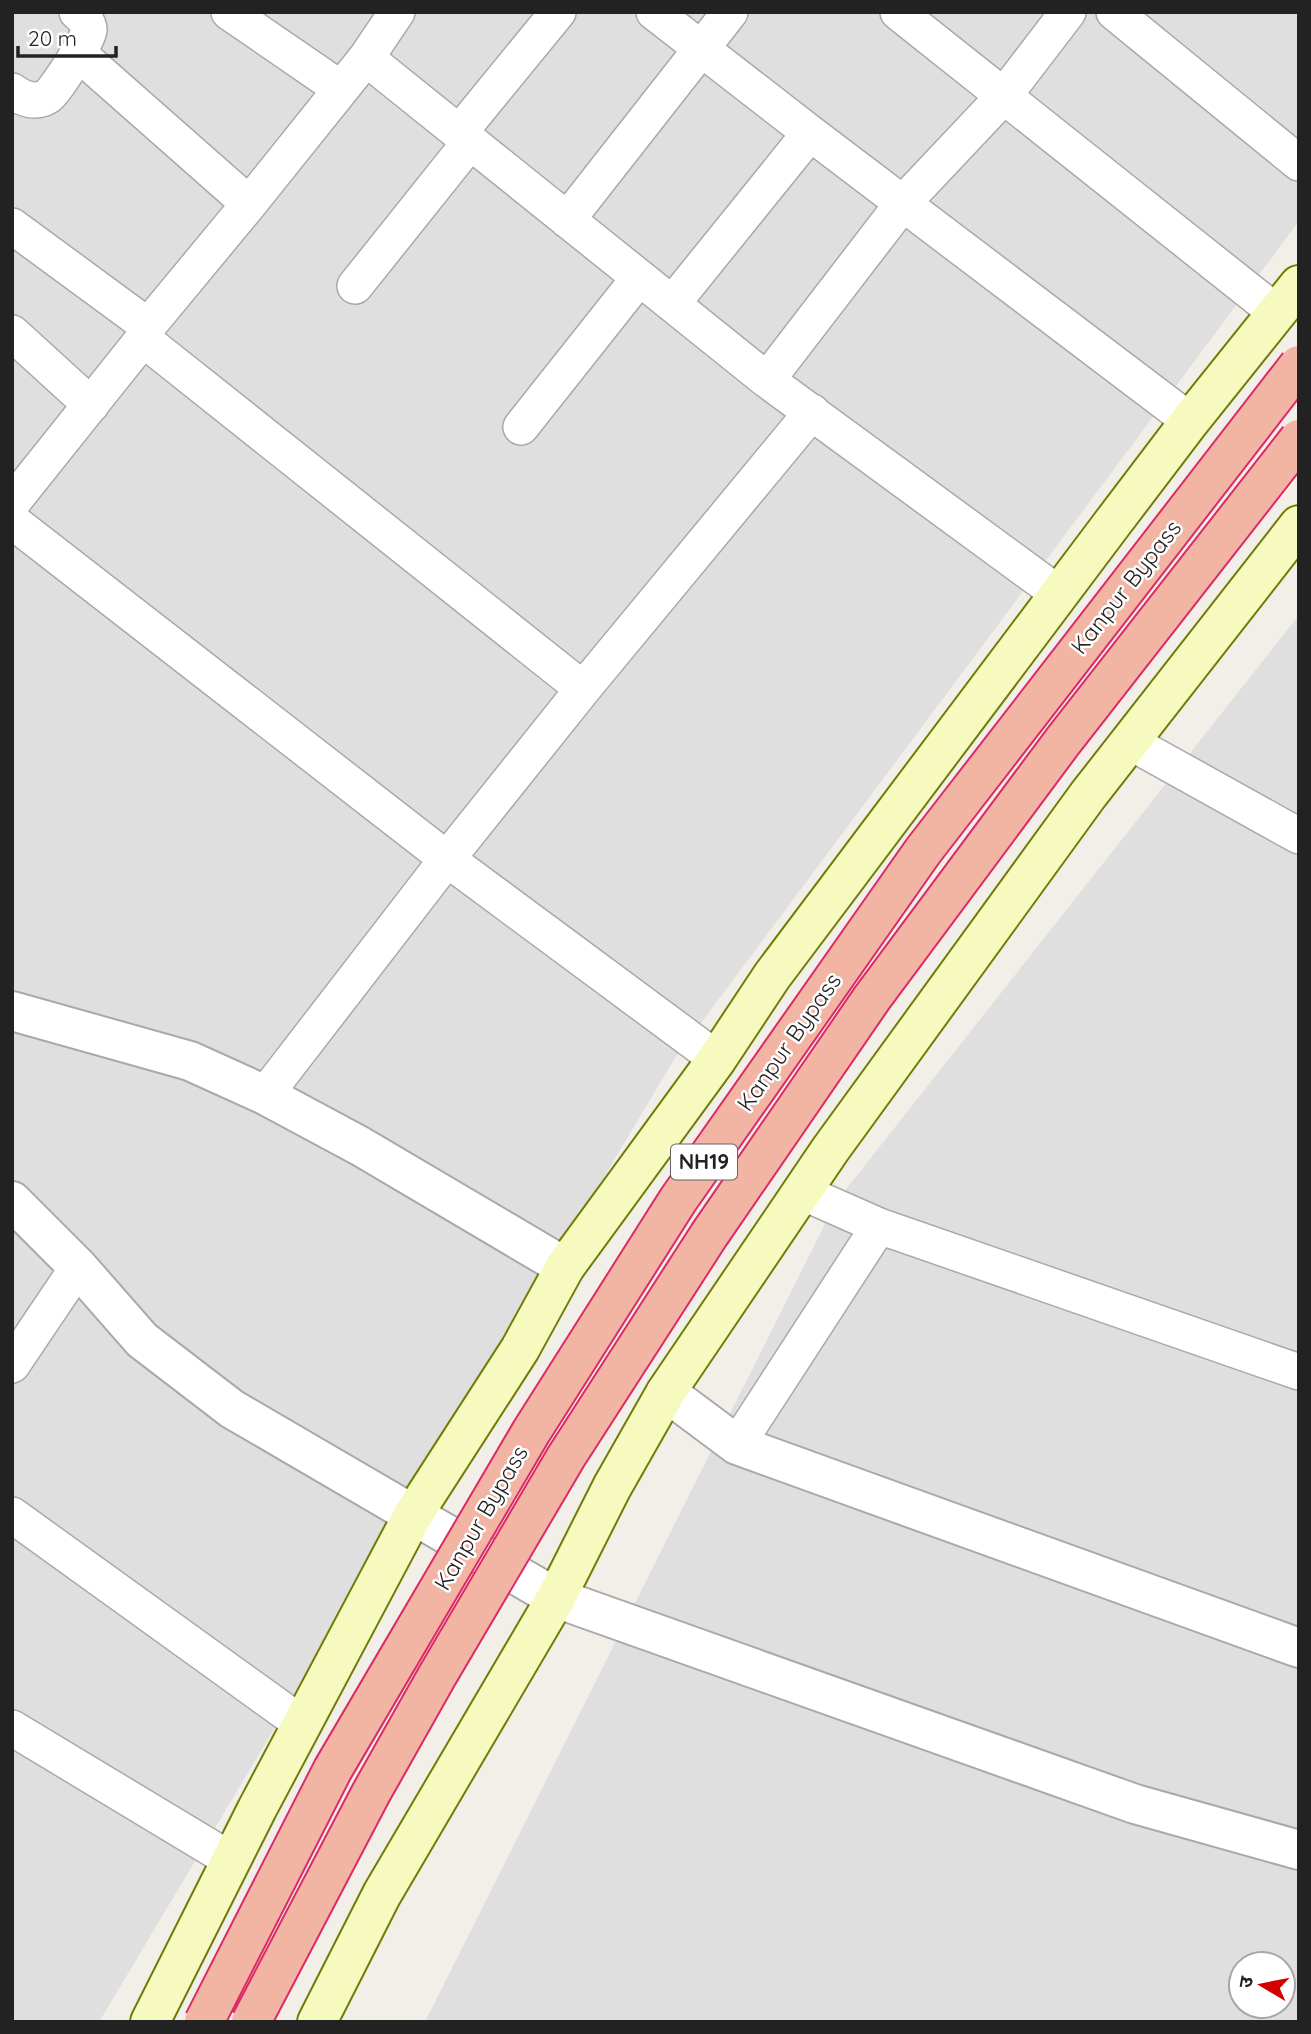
<svg xmlns="http://www.w3.org/2000/svg" width="1311" height="2034" font-family="Quicksand,'Noto Sans Devanagari',sans-serif">
<style>
.residential{fill:#e0dfdf;fill-rule:evenodd}
.lines{fill:none;stroke-linecap:round;stroke-linejoin:round}
.minor-casing{stroke:#a9a9a9;stroke-width:38}
.tertiary-casing{stroke:#a9a9a9;stroke-width:42}
.secondary-casing{stroke:#707d05;stroke-width:42}
.minor{stroke:#fff;stroke-width:35}
.tertiary{stroke:#fff;stroke-width:38}
.secondary{stroke:#f7fabf;stroke-width:38}
.trunk-bridge-casing{stroke:#dc2a67;stroke-width:42;stroke-linecap:butt}
.trunk-bridge{stroke:#f2b4a3;stroke-width:38}
.labels{text-anchor:middle;stroke-width:5;stroke-linejoin:round;paint-order:stroke}
.shield{fill:#fff;stroke:#646464;stroke-width:2}
.shield-label{font-size:21px;font-weight:bold;fill:#222}
.street-label{font-size:23px;fill:#222;stroke:#fff}
</style>
<rect width="100%" height="100%" fill="#f2efe9"/>
<path class="residential" d="M12 12H1299V221L675 1058 99 2022H12Z
M1299 615V2022H425L836 1202ZM1241 1964H1283V2006H1241Z"/>
<g class="lines">
<g class="minor-casing">
<path id="minor" d="M229 12 341 89
M654 12 810 133 1190 421
M898 12 1277 313
M1114 12 1299 163
M79 54 249 204
M366 58 767 380 1059 594
M12 91C23 99 36 104 48 96 56 90 88 40 89 30 89 23 82 16 77 12
M459 133 558 12
M567 220 730 12
M12 226 148 326
M355 286 470 142
M672 304 810 133
M12 333 91 405
M143 339 583 689
M767 380 903 203 1003 97 1068 12
M521 427 639 278
M12 503 143 339 148 326 249 204 366 58 397 12
M12 521 447 859 717 1059
M1130 742 1299 836
M265 1095 447 859 583 689 812 412
M802 1192 879 1226 1299 1372
M12 1365 78 1267
M737 1445 879 1226
M12 1515 302 1724
M12 1728 231 1860"/>
</g>
<g class="tertiary-casing">
<path id="tertiary" d="M12 1011 190 1061 265 1095 360 1146 565 1267
M12 1201 78 1267 142 1340 232 1409 556 1598 1135 1804 1299 1850
M666 1392 737 1445 1299 1648"/>
</g>
<g class="secondary-casing">
<path id="secondary" d="M150 2022 257 1809 413 1515 520 1349 565 1267 717 1059 772 976 1111 525 1190 421 1299 285
M317 2022 382 1894 556 1598 612 1487 666 1392 830 1150 1088 795 1299 525"/>
</g>
<use href="#minor" class="minor"/>
<use href="#tertiary" class="tertiary"/>
<use href="#secondary" class="secondary"/>
<g class="trunk-bridge-casing">
<path id="trunk-bridge" d="M204 2022 333 1769 531 1432 678 1200 923 851 1299 365
M251 2022 371 1793 437 1676 566 1457 709 1235 872 998 1063 741 1299 439"/>
</g>
<use href="#trunk-bridge" class="trunk-bridge"/>
</g>
<g class="labels">
<rect class="shield" x="671" y="1144.5" width="66" height="35" rx="5"/>
<g class="shield-label">
<text x="704" y="1169">NH19</text>
</g>
<g class="street-label">
<text transform="translate(1126 587) rotate(-52)" y="8">Kanpur Bypass</text>
<text transform="translate(789 1042) rotate(-55)" y="8">Kanpur Bypass</text>
<text transform="translate(481 1518) rotate(-60)" y="8">Kanpur Bypass</text>
</g>
</g>
<rect width="1311" height="2034" fill="none" stroke="#222222" stroke-width="28"/>
<g transform="translate(1262 1985) rotate(280)"><circle r="33" fill="#ffffff" stroke="#a7a7a7" stroke-width="2"/>
<path d="M0-5L12 26L0 18L-12 26Z" fill="#d40000"/>
<text y="-10" font-size="19" font-weight="bold" text-anchor="middle" fill="#222222">उ</text>
</g>
<path d="M18 46v10h98v-10" fill="none" stroke="#222222" stroke-width="3.5"/>
<text x="28" y="46" font-size="21" fill="#222222" stroke="#ffffff" stroke-width="5" paint-order="stroke">20 m</text>
</svg>
